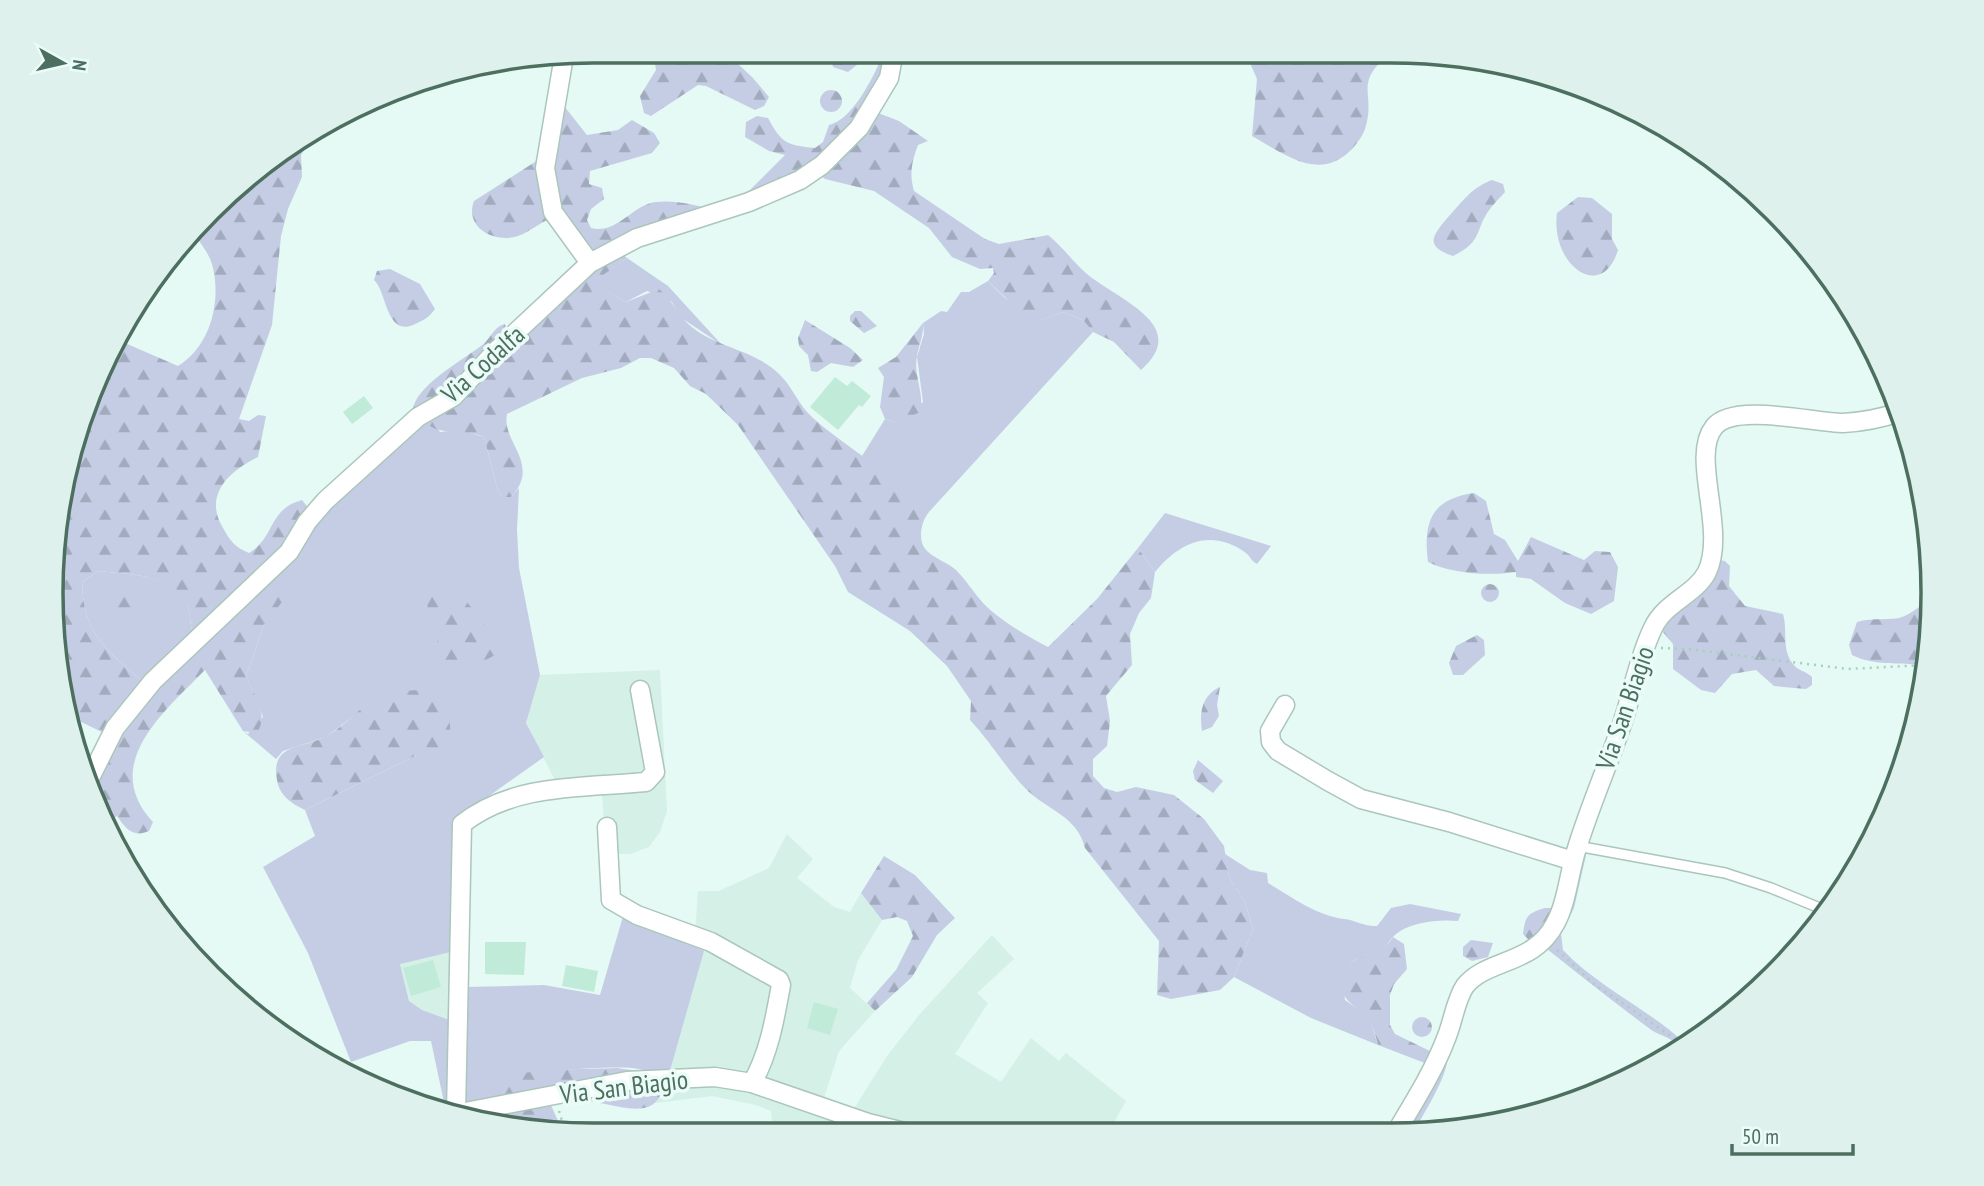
<svg xmlns="http://www.w3.org/2000/svg" width="1984" height="1186" font-family="'PT Sans Narrow',sans-serif">
<style>
.residential{fill:#d4f0e7}
.grass{fill:#c5cde5}
.forest{fill:url(#forest-firs)}
.building{fill:#c0ebd8}
.lines{fill:none;stroke-linecap:round;stroke-linejoin:round}
.lane-casing{stroke:#abc6bb;stroke-width:12}
.street-casing{stroke:#abc6bb;stroke-width:21}
.path{stroke:#a4d0bc;stroke-width:2.5;stroke-dasharray:2 5;stroke-linecap:butt}
.lane{stroke:#fff;stroke-width:9}
.street{stroke:#fff;stroke-width:18}
.labels{text-anchor:middle;stroke-width:7;stroke-linejoin:round;paint-order:stroke}
.street-label{font-size:26px;fill:#4d6f5f;stroke:#ebfcf8}
.rim{fill:none;stroke:#4d6f5f;stroke-width:3.5}
</style>
<defs>
<pattern id="forest-firs" width="22" height="20" patternUnits="userSpaceOnUse" patternTransform="scale(1.75)"><rect width="22" height="20" fill="#c5cde5"/><path d="M5 1l3.5 6h-7zM16 11l3.5 6h-7z" fill="#a2abbd"/></pattern>
</defs>
<rect width="100%" height="100%" fill="#e5f9f5"/>
<path class="residential" d="M660 670 667 811 660 832 649 847 630 854H614L616 900 695 934 698 891H719L769 868 787 834 813 859 797 878 834 907 850 912 861 893 882 920 858 960 850 988 875 1011 839 1051 822 1104 852 1112 887 1056 920 1014 992 935 1014 959 977 993 988 1003 955 1054 1001 1082 1031 1038 1059 1061 1066 1053 1126 1101 1113 1124 1104 1134H773L771 1111 756 1105 712 1096 655 1103 661 1096 624 913 609 902 602 794 559 797 554 778 526 723 540 675Z
M455 951V1022L422 1010 409 1001 400 963Z"/>
<path class="grass" d="M627 258 668 286 722 345 680 317 672 302 647 291 626 302 591 283Z
M988 281 1005 298 1040 320 1063 312 1083 320 1093 332 929 512 862 456 885 419 897 423 923 402 917 357 924 334 923 323 941 311 947 312 961 292H969Z
M431 416 440 432 458 430 484 437 498 491 503 497H511L519 488 517 530 519 568 540 675 526 723 544 757 458 818 455 951 400 964 409 1001 422 1010 455 1022 451 1113 446 1112 431 1041H410L351 1062 308 953 263 867 315 836 305 810 417 755H442L382 694 326 737 283 751 276 759 243 731 248 734 263 717 246 676 264 625 269 576 339 495Z
M1165 513 1271 546 1257 564C1251 561 1251 557 1246 553 1211 528 1180 542 1155 572L1138 548Z
M98 571C123 574 171 574 185 598 192 611 188 622 194 635L147 685C109 652 83 636 82 582Z
M1225 854 1250 870 1267 873 1268 883C1293 898 1316 915 1344 919 1356 920 1364 927 1377 926L1391 908 1410 904 1461 914 1458 921C1440 919 1409 922 1395 935 1389 940 1387 947 1379 951 1358 962 1357 951 1341 977L1345 1000 1369 1017 1378 1045 1311 1018 1234 977 1253 929 1245 902 1229 877Z
M1586 855 1574 908 1561 934 1563 950C1599 988 1649 1009 1687 1045L1679 1051C1674 1036 1661 1037 1650 1029 1615 1003 1581 976 1547 949L1557 929 1577 860Z
M624 913 704 951 669 1074C656 1076 651 1071 638 1069 617 1064 507 1072 491 1085 485 1089 480 1101 476 1107L465 1109 467 987 544 985 600 995Z
M1447 1049C1453 1071 1423 1113 1413 1134H1402Z
M550 1103 563 1132 564 1134 533 1129 537 1114Z"/>
<path class="forest" d="M653 51H724L752 77 769 97 764 106 755 110 706 86 698 85 651 116 644 113 640 96 656 70Z
M860 51 864 59 848 72 833 67 830 51Z
M884 51H889L886 77 867 109 810 170 741 199 785 155 769 151 745 137 746 122 757 116 768 118C782 144 787 145 815 148L823 142 829 125C853 120 876 73 884 51Z
M1218 52H1392C1351 84 1377 92 1365 129 1362 137 1356 145 1350 151 1318 182 1283 153 1252 136L1257 79 1250 63Z
M820 101a11 11 0 1 1 22 0a11 11 0 1 1-22 0Z
M564 106 587 135 618 130 632 120 654 133 660 143 652 153 590 171 589 184 602 188 604 199 591 209 587 220 591 228C617 235 633 204 656 202 674 200 695 204 711 210L591 262 552 218C540 222 530 232 518 236 494 244 464 227 474 201L538 160Z
M878 113 899 121 928 141 918 145C912 161 909 174 914 191L985 239 999 244 1048 235C1063 247 1073 262 1087 274 1118 300 1192 325 1141 370L1114 342 1093 332 1083 320 1063 312 1032 323 988 281 994 273 993 268 980 269 952 257 929 228 874 191 825 179 819 174Z
M312 137 301 155 302 177 288 209 281 236 272 325 239 419 249 421 258 415 266 416 258 457C229 471 203 495 223 528 230 541 235 547 249 553 275 538 268 509 302 500L310 510 285 545 194 635C188 622 192 611 185 599 171 574 123 574 98 571L82 582C83 636 109 652 147 685L108 735 71 717 51 593 79 419 118 340 178 366C211 346 222 300 212 264 209 254 201 244 195 235L263 163Z
M1492 180 1503 184 1505 192C1500 198 1494 203 1490 209 1474 230 1484 241 1453 256 1422 246 1434 234 1449 216 1463 201 1471 188 1492 180Z
M1578 197 1592 198 1612 214V239L1618 250C1602 303 1550 265 1557 213Z
M618 252 627 258 592 283 626 302 659 289C673 300 678 317 693 328 719 348 753 350 777 372 792 385 798 405 813 418 850 451 896 474 929 512 923 519 919 532 922 543 926 556 946 561 956 570 966 580 974 593 984 604 1001 621 1027 636 1048 647L1097 599 1138 548 1155 572 1151 598 1139 613 1130 634 1132 665 1106 696 1110 721 1107 746 1093 759V776L1104 788 1117 792 1136 787 1174 795 1204 819 1224 846 1229 877 1245 902 1253 929 1234 977 1220 990 1171 999 1157 995 1159 941 1085 848C1077 815 1046 810 1025 788 1005 767 990 741 970 720L971 701 947 666 910 631 848 592 835 566 738 425 706 394 690 386 674 368 651 358H640L621 368 582 378 507 414C501 442 542 464 511 497H503L498 491 484 437C466 430 440 434 430 426L428 421 578 276Z
M390 269 420 284 435 309C429 318 422 321 413 325 386 336 387 292 374 280L377 271Z
M855 311H861L877 326 864 333 850 321V316Z
M805 320 850 348 863 360 853 367 831 363 817 372 811 371 808 355 799 346 798 338Z
M923 323C924 336 919 344 917 356 913 375 925 394 920 412L897 423 885 419 880 407 884 377 878 368 896 357Z
M505 324 507 335 455 390 413 410C414 387 464 359 481 346 490 340 494 326 505 324Z
M1474 493 1486 501 1494 534 1505 540 1518 561 1531 537 1584 560 1595 551 1610 552 1618 567 1614 601 1591 614 1565 603 1531 579 1516 577V572C1488 576 1453 574 1428 562 1423 522 1431 499 1474 493Z
M1716 560 1725 561 1730 566 1729 586 1745 606 1783 614C1788 631 1781 649 1793 664 1798 671 1806 671 1812 677V685L1806 689 1774 686 1756 670 1732 674 1715 693 1701 690 1673 669V644L1662 631C1677 598 1705 608 1716 560Z
M269 576 283 586 282 602 264 625 246 676C252 693 271 717 256 733L243 731 205 670C165 711 99 764 153 822L149 831C133 838 126 829 117 816L109 822 91 788 136 708Z
M1481 593a9 9 0 1 1 18 0a9 9 0 1 1-18 0Z
M440 588C474 596 474 620 499 638L495 655C473 668 454 673 434 656 437 640 445 622 428 612L427 601 432 591Z
M115 603a15 15 0 1 1 30 0a15 15 0 1 1-30 0Z
M1932 602 1926 666C1899 661 1876 667 1852 655L1849 645 1857 622C1873 617 1892 621 1902 617 1914 613 1919 604 1932 602Z
M1477 635 1484 640 1485 655 1463 675H1453L1449 663 1456 646Z
M1220 687 1217 705 1219 716 1212 727 1202 731C1199 712 1202 695 1220 687Z
M419 690 436 693 449 713 452 751 442 755H417L305 810C292 804 279 795 277 780 270 741 305 750 330 734 348 723 363 704 381 694 391 690 408 691 419 690Z
M1198 760 1223 781 1213 793 1195 780 1193 771Z
M884 856 915 875 955 918 937 935 912 977 875 1011 867 1003 896 970 913 936 907 921 897 917 882 920 861 893Z
M1545 908H1557L1532 943 1523 934C1525 916 1528 913 1545 908Z
M1393 937 1404 944 1407 969 1394 984 1390 995V1025L1395 1034 1432 1052 1430 1065 1378 1045C1369 1005 1353 1015 1338 986 1350 945 1377 963 1393 937Z
M1471 940 1493 943 1488 957 1472 961 1463 956V947Z
M1412 1027a10 10 0 1 1 20 0a10 10 0 1 1-20 0Z
M617 1068 652 1073 663 1085C654 1148 555 1057 533 1129L473 1117C477 1105 480 1092 491 1084 520 1066 583 1070 617 1068Z"/>
<path class="building" d="M835 377 847 386 852 381 871 396 862 407 859 405 838 430 810 407Z
M364 396 373 408 352 424 343 412Z
M485 942H526L524 975 485 974Z
M433 960 441 987 411 996 403 968Z
M566 965 598 971 594 992 562 986Z
M814 1002 838 1009 830 1035 807 1028Z"/>
<g class="lines">
<g class="lane-casing">
<path id="lane" d="M1577 846 1725 873 1771 888 1827 911"/>
</g>
<g class="street-casing">
<path id="street" d="M564 56 545 168 553 212 590 263
M1285 705 1270 731 1271 742 1278 751 1328 781 1361 799 1449 822 1573 861
M88 782 115 728 153 681 289 552 307 522 325 501 418 417 453 397 498 349 590 263 637 238 749 202 800 180 822 165 859 128 889 78 894 51
M607 827 611 900 637 915 711 942 779 980 781 985C775 1018 769 1054 752 1083
M456 1113 462 824C514 783 582 788 646 782L655 772 640 690
M455 1114 627 1081 715 1077 752 1083 868 1123 912 1134
M1395 1134C1414 1102 1434 1071 1447 1036 1453 1021 1456 999 1465 986 1486 959 1534 965 1555 924 1567 903 1569 872 1577 848 1590 806 1608 765 1622 724 1633 692 1638 659 1653 628 1665 602 1695 595 1707 572 1727 530 1690 457 1714 427 1734 402 1814 423 1843 423 1863 422 1882 418 1900 412"/>
</g>
<path class="path" d="M1661 648 1687 649 1848 669 1926 665
M1557 950 1594 984 1677 1040 1683 1048
M559 1111 566 1134"/>
<use href="#lane" class="lane"/>
<use href="#street" class="street"/>
</g>
<g class="labels">
<g class="street-label">
<text transform="translate(483 364) rotate(-42)" y="9">Via Codalfa</text>
<text transform="translate(1625 708) rotate(-71)" y="9">Via San Biagio</text>
<text transform="translate(624 1087) rotate(-7)" y="9">Via San Biagio</text>
</g>
</g>
<path d="M0 0H1984V1186H0ZM593 63H1391A530 530 0 0 1 1921 593V593A530 530 0 0 1 1391 1123H593A530 530 0 0 1 63 593V593A530 530 0 0 1 593 63Z" fill="#def1ec" fill-rule="evenodd"/>
<path class="rim" d="M593 63H1391A530 530 0 0 1 1921 593V593A530 530 0 0 1 1391 1123H593A530 530 0 0 1 63 593V593A530 530 0 0 1 593 63Z"/>
<g transform="translate(63 63) rotate(98)" stroke="#ebfcf8" stroke-width="5" paint-order="stroke">
<path d="M0-5L12 26L0 18L-12 26Z" fill="#4d6f5f"/>
<text y="-10" font-size="19" font-weight="bold" text-anchor="middle" fill="#4d6f5f">N</text>
</g>
<path d="M1732 1144v10h121v-10" fill="none" stroke="#4d6f5f" stroke-width="3.5"/>
<text x="1742" y="1144" font-size="21" fill="#4d6f5f" stroke="#ebfcf8" stroke-width="5" paint-order="stroke">50 m</text>
</svg>
